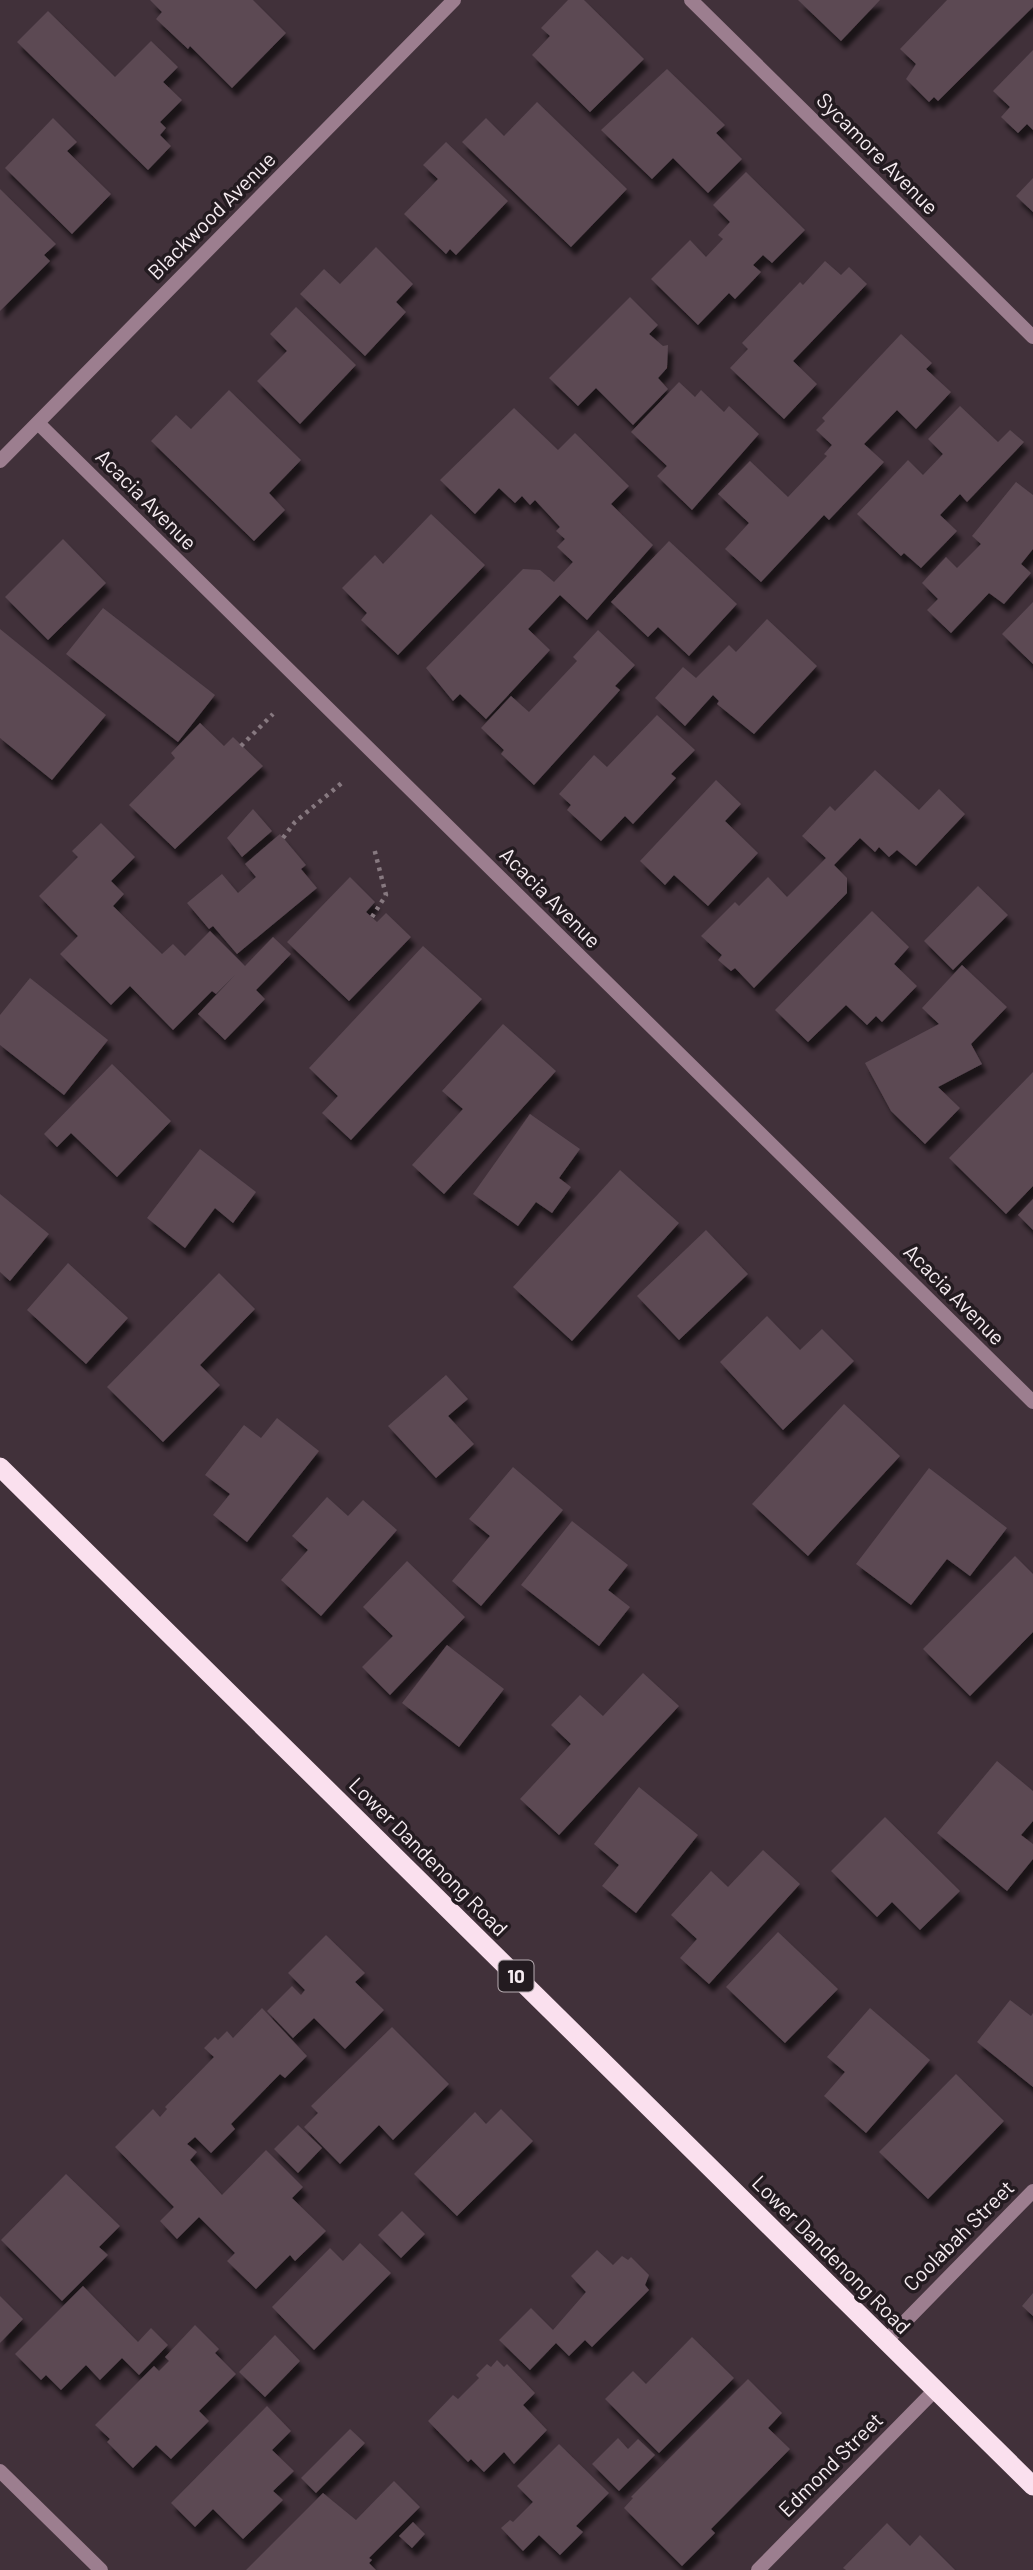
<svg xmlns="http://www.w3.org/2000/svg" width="1033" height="2570" font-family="Barlow,sans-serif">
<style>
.building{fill:#5b4953;filter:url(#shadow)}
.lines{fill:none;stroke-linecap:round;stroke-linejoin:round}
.path{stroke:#877980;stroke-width:4.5;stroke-dasharray:3.5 5;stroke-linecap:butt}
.minor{stroke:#9c7e8f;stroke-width:14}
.trunk{stroke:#fae0ee;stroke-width:19}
.labels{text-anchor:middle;stroke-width:7;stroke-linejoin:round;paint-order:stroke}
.shield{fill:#231b20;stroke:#b7adb2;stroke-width:2}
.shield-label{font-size:19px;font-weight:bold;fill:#f6ecf1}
.street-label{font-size:21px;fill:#f6ecf1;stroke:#231b20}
</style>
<defs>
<filter id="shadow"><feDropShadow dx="4.5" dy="8" stdDeviation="2" flood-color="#0009"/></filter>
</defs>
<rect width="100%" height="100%" fill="#41313a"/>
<path class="building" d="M150 0H253L286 33 232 88 190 46 188 49 156 19 162 12Z
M568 0H584L644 59 590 112 532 55 550 36 541 28Z
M798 0H880L841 41Z
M947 0H1033V7L938 101 934 97 929 102 906 79 916 64 900 49Z
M48 11 115 77 151 41 178 67 163 82 182 100 160 122 166 128 160 135 171 146 148 170 17 42Z
M1033 50V130L1027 124 1018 133 1001 117 1010 107 993 91Z
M667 69 725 125 716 133 742 159 708 193 673 158 652 179 601 130Z
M537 102 627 189 571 247 462 142 486 118 504 136Z
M53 118 77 142 67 151 111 194 72 234 5 168Z
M446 142 508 201 456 255 450 249 446 254 404 214 438 179 423 165Z
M746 172 805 230 772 263 763 255 753 265 761 272 735 299 729 293 698 325 651 279 690 240 706 257 723 239 718 235 730 222 713 205Z
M1033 178V212L1016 196Z
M0 189 56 244 44 255 50 261 0 311Z
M376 247 413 284 396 302 406 312 365 356 300 294 324 269 340 284Z
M825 261 841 275 849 267 867 284 793 361 817 384 784 419 730 368 748 349 742 343 800 282 803 285Z
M630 297 658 325 649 334 663 346 668 345 667 368 658 378 668 389 633 425 596 388 578 406 549 378Z
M296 307 356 365 300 424 257 381 287 351 270 334Z
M901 334 932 363 926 369 951 392 916 429 897 410 864 444 884 462 829 520 824 515 761 582 725 549 749 523 718 494 750 461 788 497 827 456 824 454 832 445 816 430 825 421 822 418Z
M679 382 695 397 701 390 724 412 729 406 759 434 692 510 657 476 667 466 631 432Z
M229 390 301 460 269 493 285 510 254 541 151 441 176 415 191 429Z
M960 406 998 442 1010 430 1024 442 967 502 960 494 940 515 957 531 921 568 904 553 901 556 857 514 908 460 923 475 943 454 928 439Z
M514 408 558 450 575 433 629 486 611 504 653 545 587 620 560 595 528 629 550 650 486 719 460 694 453 701 426 668 523 569 540 570 554 582 573 562 557 547 565 539 556 531 560 527 535 500 530 505 522 496 515 503 499 488 475 514 440 480Z
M1016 482 1033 495V549L1021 564 1031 573 1004 604 989 593 951 633 927 610 938 599 922 583 946 557 957 568 981 544 972 536Z
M431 514 485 565 398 655 361 620 367 613 342 588 375 555 383 564Z
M63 539 106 583 48 640 5 597Z
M669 541 737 604 689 656 658 627 648 637 611 602Z
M1033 602V664L1002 634Z
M103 608 215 695 178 742 66 654Z
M767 619 817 666 754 734 717 704 719 701 713 695 685 726 655 698 683 667 696 678 729 645 736 652Z
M0 629 106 715 52 780 0 738Z
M598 630 635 665 615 686 620 690 534 785 501 754 504 750 481 728 511 696 529 712 577 661 573 657Z
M657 715 695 750 671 774 676 778 633 824 625 816 601 841 567 810 571 805 559 794 594 755 607 767Z
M200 723 224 746 233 737 263 766 175 849 129 805 175 758 171 753Z
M875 770 919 810 939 789 965 814 916 866 897 850 889 857 879 847 875 852 860 838 834 865 847 878V893L754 988 735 968 731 971 718 960 722 955 701 936 735 902 739 906 768 877 787 897 826 858 802 836 830 806 835 811Z
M716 780 741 804 725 821 758 853 708 906 674 875 665 885 640 861Z
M253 809 272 831 242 857 227 838Z
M101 823 135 857 111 881 124 894 113 906 162 954 173 944 185 956 210 931 245 966 273 937 291 954 256 990 265 999 225 1040 198 1014 235 975 216 994 212 991 173 1030 130 986 111 1005 60 954 78 936 39 896 78 857 72 851Z
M280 834 306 865 301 869 317 888 237 954 213 926 209 929 187 903 222 874 238 893 256 877 245 864Z
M350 877 375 902 366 912 377 922 386 913 411 937 349 1001 287 942Z
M978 886 1008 915 953 970 924 941Z
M872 911 909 947 894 964 917 986 882 1022 876 1016 867 1025 846 1005 808 1042 775 1010Z
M423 946 482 999 351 1140 322 1113 338 1096 309 1068Z
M962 965 1007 1007 971 1044 982 1064 938 1087 960 1108 925 1144 891 1111 865 1063 939 1024 922 1008Z
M30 978 108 1040 64 1095 0 1045V1015Z
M503 1024 556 1071 444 1194 412 1165 463 1109 442 1091Z
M112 1064 171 1121 117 1177 71 1133 57 1147 44 1134Z
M1033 1072V1186L1006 1214 949 1158Z
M530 1114 580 1149 559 1178 571 1187 552 1213 536 1202 518 1226 473 1194Z
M200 1149 256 1192 233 1223 215 1208 185 1248 147 1218Z
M620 1170 679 1223 572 1341 513 1287Z
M0 1194 49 1234 10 1281 0 1272Z
M1033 1199V1230L1018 1215Z
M706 1230 748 1274 679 1340 637 1296Z
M68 1263 128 1318 86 1364 27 1310Z
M219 1273 255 1309 200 1365 220 1385 163 1442 107 1387Z
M767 1316 800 1350 822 1329 854 1361 783 1430 720 1362Z
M446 1375 468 1399 448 1416 474 1444 436 1478 388 1426Z
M844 1404 900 1456 808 1556 752 1504Z
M277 1418 319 1451 247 1542 213 1515 230 1494 205 1475 244 1425 261 1438Z
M513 1467 563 1510 481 1606 452 1581 490 1536 469 1519Z
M929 1468 1007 1528 970 1576 947 1559 911 1605 856 1564Z
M327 1497 348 1516 363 1500 397 1530 321 1616 281 1580 308 1550 292 1536Z
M572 1521 628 1565 608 1590 630 1607 599 1646 521 1585Z
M1015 1556 1033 1574V1632L970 1696 923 1649Z
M407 1561 465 1617 390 1695 362 1667 393 1636 363 1607Z
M447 1645 504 1689 459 1747 402 1703Z
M643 1673 679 1706 559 1835 520 1799 571 1744 551 1725 580 1695 603 1716Z
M997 1761 1033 1791V1821L1021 1835 1033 1844V1859L1007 1891 937 1833Z
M639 1787 698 1835 636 1913 602 1886 619 1865 594 1844Z
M885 1817 960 1891 920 1930 892 1902 877 1917 831 1871Z
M763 1850 800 1884 709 1984 680 1958 697 1939 671 1915 711 1871 728 1887Z
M778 1932 838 1989 785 2043 726 1987Z
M326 1935 365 1973 355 1982 384 2010 345 2049 314 2018 293 2038 267 2011 292 1986 301 1995 305 1990 288 1973Z
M1010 2000 1031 2016 1033 2013V2087L977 2042Z
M262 2008 307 2056 285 2078 280 2074 231 2124 235 2129 211 2153 195 2137 187 2144 197 2152 190 2160 222 2195 266 2150 303 2187 292 2198 326 2231 295 2261 290 2255 256 2289 227 2261 235 2253 199 2217 177 2239 160 2221 174 2207 115 2147 153 2109 160 2117 167 2109 165 2107 214 2057 204 2048 215 2037 218 2040 227 2031 233 2038Z
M870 2008 930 2060 866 2133 824 2096 845 2072 827 2057Z
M392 2027 449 2084 393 2140 379 2125 340 2164 304 2127 318 2113 311 2106Z
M956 2074 1004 2121 928 2199 879 2152Z
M501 2109 533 2141 457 2216 414 2174 475 2112 486 2124Z
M298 2125 322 2148 298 2173 274 2149Z
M66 2174 120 2226 99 2247 108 2255 62 2301 1 2240Z
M402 2211 425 2234 401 2258 378 2235Z
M360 2243 391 2273 314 2350 272 2307 330 2248 343 2261Z
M597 2250 613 2265 622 2256 628 2260 631 2257 649 2275 645 2285 649 2290 592 2347 585 2340 569 2356 556 2343 530 2370 499 2340 531 2308 553 2330 586 2292 571 2276Z
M83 2286 138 2342 151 2328 168 2345 139 2375 122 2358 100 2380 86 2365 61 2390 46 2375 41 2380 15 2354Z
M1033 2293V2316L1022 2306Z
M0 2296 23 2319 0 2343Z
M195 2325 219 2349 215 2353 236 2374 199 2411 209 2421 171 2459 156 2445 133 2468 107 2442 110 2439 95 2425 154 2366 159 2371 169 2361 165 2357Z
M275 2335 300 2361 265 2397 239 2372Z
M692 2337 734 2378 659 2453 605 2399 633 2371 646 2384Z
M497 2360 504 2367 507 2364 535 2393 523 2405 547 2430 514 2464 504 2452 484 2472 471 2459 468 2462 428 2421 453 2395 458 2399 479 2378 476 2375 487 2364 491 2367Z
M748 2379 782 2413 768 2428 790 2449 711 2529 715 2533 682 2566 624 2508 633 2498 631 2497Z
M267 2406 291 2431 272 2450 294 2471 273 2491 283 2500 243 2539 213 2509 195 2527 171 2503Z
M350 2429 365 2443 316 2493 301 2478Z
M618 2438 628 2449 638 2439 655 2455 619 2491 592 2464Z
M559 2444 609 2493 576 2526 583 2532 560 2555 539 2535 523 2551 501 2528 510 2520 513 2522 533 2502 517 2486Z
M394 2481 420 2507 369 2558 372 2560 369 2563 376 2570H246L323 2493 356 2520Z
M413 2522 425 2534 412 2548 399 2536Z
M887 2523 910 2546 920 2535 955 2570H846L843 2568Z"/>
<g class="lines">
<path class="path" d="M241 746 273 714
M283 838 295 822 343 782
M372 917 386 895 374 848"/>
<path class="minor" d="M691 0 1033 337
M38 423 1033 1402
M0 461 454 0
M886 2341 1033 2191
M0 2471 101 2570
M758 2570 935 2390"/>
<path class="trunk" d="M0 1467 1033 2486"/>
</g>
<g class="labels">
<rect class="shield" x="498.5" y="1960.5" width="35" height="31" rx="5"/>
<g class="shield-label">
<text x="516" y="1983">10</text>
</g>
<g class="street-label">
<text transform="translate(877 154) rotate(45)" y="7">Sycamore Avenue</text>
<text transform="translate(212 216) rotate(-45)" y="7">Blackwood Avenue</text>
<text transform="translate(146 500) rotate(45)" y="7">Acacia Avenue</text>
<text transform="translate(550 898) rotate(45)" y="7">Acacia Avenue</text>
<text transform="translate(954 1295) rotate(45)" y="7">Acacia Avenue</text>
<text transform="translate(428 1857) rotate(45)" y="7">Lower Dandenong Road</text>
<text transform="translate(959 2236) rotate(-45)" y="7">Coolabah Street</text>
<text transform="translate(831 2255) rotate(45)" y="7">Lower Dandenong Road</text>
<text transform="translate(831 2465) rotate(-45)" y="7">Edmond Street</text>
</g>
</g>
</svg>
